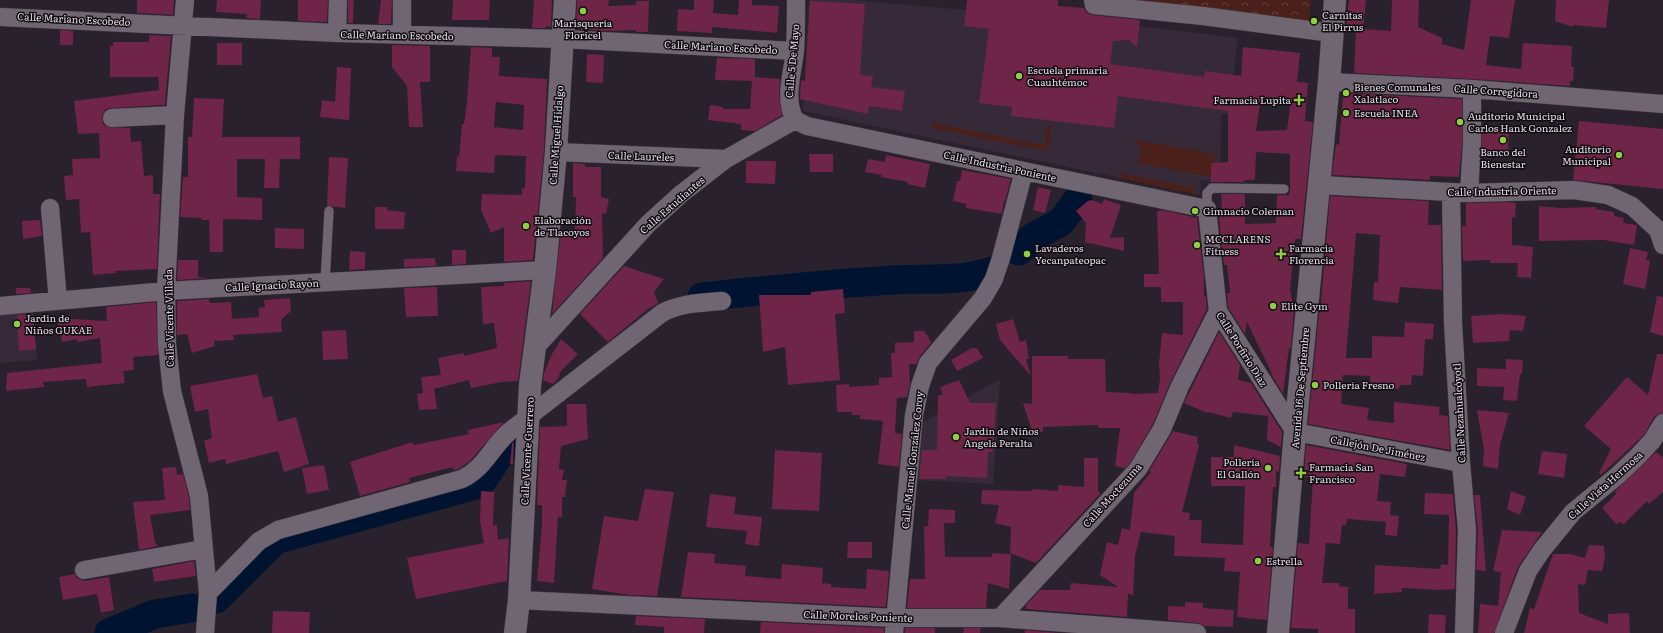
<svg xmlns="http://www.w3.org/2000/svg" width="1663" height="633" font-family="Literata,serif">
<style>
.built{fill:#362a38}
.forest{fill:url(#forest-crowns)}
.garden{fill:#4b201b}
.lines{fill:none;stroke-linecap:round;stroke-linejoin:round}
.river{stroke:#001431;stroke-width:29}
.building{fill:#6e2548;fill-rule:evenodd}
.lane-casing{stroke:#443d46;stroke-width:10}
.street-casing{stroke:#443d46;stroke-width:19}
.secondary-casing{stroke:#443d46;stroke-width:23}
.lane{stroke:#6f6672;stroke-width:9}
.street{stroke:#6f6672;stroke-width:18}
.secondary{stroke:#6f6672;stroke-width:22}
.poi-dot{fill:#8fcd42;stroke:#100c11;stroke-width:1.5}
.labels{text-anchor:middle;stroke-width:3;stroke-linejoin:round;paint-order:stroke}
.poi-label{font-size:10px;fill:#e2dde4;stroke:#100c11;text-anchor:start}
.street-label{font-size:10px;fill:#e2dde4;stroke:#100c11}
</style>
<defs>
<pattern id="forest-crowns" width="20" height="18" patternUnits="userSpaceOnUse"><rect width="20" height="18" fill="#4b201b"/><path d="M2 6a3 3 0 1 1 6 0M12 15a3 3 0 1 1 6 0" fill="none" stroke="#65403c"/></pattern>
</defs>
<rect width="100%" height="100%" fill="#29212b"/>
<path class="built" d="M809 0H852L966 10 964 26 1059 37 1087 20 1238 38 1229 114H1221L1220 183 1201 180 1200 195 803 111Z
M32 303 37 360 0 363V308Z
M1000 379 993 484 911 480 916 426Z"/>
<path class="forest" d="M1099 0H1311L1308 30Z"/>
<path class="garden" d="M933 123 1044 145 1048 126 1052 127 1047 151 932 128Z
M1137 140 1215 154V163H1211V177L1139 163 1141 147 1137 146Z
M1121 173 1195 188V194L1120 178Z"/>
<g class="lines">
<path class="river" d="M1019 251 1033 237 1061 222 1078 199
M702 297C766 290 829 284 893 280 925 278 961 282 992 271
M216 599 275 540 476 485 482 481 511 438
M109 633 155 614 192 608"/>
</g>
<path class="building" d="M137 0H174L173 15 137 13Z
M217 0H261L260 19 246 18 247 14 216 12Z
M298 0H328L327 22 298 21Z
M348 0H354L353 23H348Z
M381 0H392L391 24H378Z
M453 0H490L489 20H452Z
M534 0H552L551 27 547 26 546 28H532Z
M577 0H609L608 6 636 5V1H649L648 32H636V30L606 31 578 29 576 28Z
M694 0H714L713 13 738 15 739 0H752V5L779 6 777 33 712 27V33L677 31 678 9 694 10Z
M967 0H1058V6L1084 8 1087 13 1093 15 1140 20 1137 47 1129 40 1113 41 1110 64 1204 77 1205 71 1241 76 1243 47 1300 53 1297 82 1308 83 1305 121 1313 122 1301 239H1295L1290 289 1294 310 1291 348H1289L1283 394 1271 374H1272L1247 322 1245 334 1228 307 1227 293H1230L1227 265H1224L1218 209H1222L1221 194H1245V224L1276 223 1277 195H1289L1290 189V154L1256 152 1255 180H1244V182H1211V163L1228 162V111L1118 96 1114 128 1011 116 1012 107 979 103 989 29 964 26ZM1261 97 1291 99 1287 130 1256 131Z
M1349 0H1366L1363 29 1391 31 1392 0H1419L1418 27 1442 38V44L1464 50 1471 0H1515L1509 38 1490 36 1486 65 1521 69 1523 43 1572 46 1571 67H1574L1573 81H1570V86L1473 79 1354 73 1356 30 1346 29Z
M1556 0H1609L1606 28 1573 25V27L1555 21Z
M810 1 865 4 860 75 873 76 871 87 905 91 902 111 869 106 868 114 800 99 801 80 805 81Z
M60 30 73 31V45H60Z
M149 35 171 36 165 105 111 108 106 109 103 114 102 118 103 124 108 127 130 128 131 142 141 141 144 176 153 175V194H160L157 269 115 271 116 273 93 275 90 232 81 233 79 199 66 200 64 176 73 175 72 159 100 158 99 133 78 134 74 101 159 90 158 77H110V46H113V42H149Z
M217 43H242V65H217Z
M392 45 430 46V82H420L423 127H409L407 86 392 67Z
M471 47 492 48V57H500L499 76 547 79 544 151 533 260 504 262V227L491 233 481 210 482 194 522 195V188L525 189 526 156 495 155 494 173 456 171 457 156 459 157 462 124H464L467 102ZM496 102 524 105 523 130 494 127Z
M587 54 604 55 603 83 586 82Z
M717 58 755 59V77L780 79 779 95 782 115 755 131 741 130V124L708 120 710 105 723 107V109H750L752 81 715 80Z
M337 67 351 68 349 120 320 117 322 100 335 102Z
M1343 93 1462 99V144L1459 177 1430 176V180L1332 175 1336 144 1339 145Z
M194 98 224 99 222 137H300V159H280L279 188H264L265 159H237V197L262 198V220L223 219V252H210L209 220H202V218L180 217 183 177H188V137H192Z
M1579 121 1663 129V189L1573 180Z
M1482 127 1509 129 1508 151 1489 150V155L1482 154Z
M809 154H833V172H810Z
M886 155 930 164 925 188 907 184 908 182 881 177 882 175 865 172 868 159 885 162Z
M329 157 348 158 345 208 327 206Z
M746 161H776L775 184 746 183Z
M573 163 585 164V167H601V197L609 199 606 214 602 213 603 258 552 314 561 231 575 230 576 197H573Z
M962 170 1011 179 1005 201H1004L1002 214 966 208V204L953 201 957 181H960Z
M1038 187 1051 190 1045 213 1033 210Z
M1330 196 1429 201 1428 225H1441L1442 290 1400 287 1398 303 1373 300 1374 282H1378L1380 235 1356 233 1346 358H1372V336L1404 337 1405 322 1434 324 1433 339H1425L1423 376 1412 375 1411 385H1400L1399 389 1370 388V376L1343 375 1341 404 1369 408 1367 420 1394 423V402L1440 407 1439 415 1448 416 1450 450 1308 424 1319 313H1320Z
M1104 199 1121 205 1110 238 1124 237V251L1085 242 1086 223 1076 211 1088 201 1092 200 1102 204Z
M1508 202 1516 203 1515 218 1512 217V245L1533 247 1531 278 1517 277 1518 263H1490V260L1463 261 1462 226H1466V203Z
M1539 206 1560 208 1596 207V209L1614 212V216L1624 218 1623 223 1637 225 1634 245 1604 240 1539 241Z
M375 207H387V210L405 212 404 229H375Z
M1163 210 1197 218 1204 277V296H1206L1207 309 1171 381 1153 424 1130 463 1125 468 1115 466 1120 428H1098V425L1043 427V432L1032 431 1023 403 1032 404V356H1068V359H1105L1106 392 1131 393V394L1158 393 1160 379 1159 364 1162 333 1183 335V302H1161V287H1144V274H1159L1157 211Z
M40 220 42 236 23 239 22 221Z
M275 228 304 229V249L275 248Z
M1630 248 1648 252 1646 260 1650 261 1645 289 1623 284Z
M452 250H466V264L452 265Z
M350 251 365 252V269L349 270Z
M435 258 436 266 404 267V259Z
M178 260H198V277L210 278 177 280Z
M624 266 664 279 654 292 658 303 648 309 608 342 580 314Z
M531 281 518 381 502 382 471 388 469 380 434 389 437 409 419 410 417 394 423 393 421 377 441 375 438 358 464 353V356L497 348 494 323 483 324 481 287 504 286V283Z
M437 287 438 316 406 317 404 288Z
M16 288H30L31 293 16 294Z
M843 289 845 313 835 314 840 380 788 385 785 347 763 352 759 295H811V292Z
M1657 296 1663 297V336L1650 332Z
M290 298 291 311 281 320 282 332 233 335 234 340 214 341 215 346 192 353 187 334 177 335V301L209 299V302L213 303 231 302 232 319 259 317V308L265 307 264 300Z
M156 302 158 355 133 357 134 370 123 371 125 383 87 387 86 379 43 382 44 387 6 391 7 373 102 363 100 338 77 342V339L62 342 57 318 107 321 106 307Z
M33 314 36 349 19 351 17 315Z
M1502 314 1526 316 1523 331 1510 330 1509 341 1473 343 1471 316Z
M1013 319 1020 342 1026 340 1029 359H1026L1031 376 1000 340 996 324Z
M346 330 348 359 323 360 322 331Z
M914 331H924L928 336 931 343 920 356 917 364H909L910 383 907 397 897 398 895 433 902 434 899 467 878 464 883 421 860 419V415H852V412H837L836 385 849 384V387L879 385V378L892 377 891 353H895V343L914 342Z
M1219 332 1240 365 1238 380 1251 383 1282 432 1281 447 1267 440 1268 416 1233 412 1231 418 1208 412 1207 413 1184 403Z
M561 339 578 354 559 373 560 376 553 384 543 380 544 373 552 354Z
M972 348H977L983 358 957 371 951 360Z
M1657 354H1663V413L1658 414 1654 417 1644 435 1601 475 1599 473 1611 449 1584 426 1627 377 1648 395Z
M1506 359 1523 360 1522 374H1520L1517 401 1503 400 1504 387 1477 386V368L1506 369Z
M257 374 263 398 272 396 278 422 296 417 309 464 284 472 278 451 226 464 225 459 209 463 204 441 212 438 208 409 195 412 190 386Z
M959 380 970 403H996L993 452H988L987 478 946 476V479H919L922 450H937L938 396 943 394 940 387Z
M567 404H586L588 439 561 446 559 469 564 470 562 480H567L565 497H562V517H558L554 583 537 581 542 524V505H537L540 427 567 426Z
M1477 410 1509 413 1500 445 1498 469 1483 466 1484 450Z
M504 422 470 461 458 469 454 470 453 467 409 478 410 482 360 496 350 462 412 442 414 445 469 434 468 430Z
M1173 431 1198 437 1197 444 1199 445 1182 512 1190 513 1189 520H1202L1201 543 1243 545 1245 486H1211V457H1234V445L1280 456 1279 472 1276 471V487H1273L1270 546 1273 547 1267 620 1237 617 1240 572 1224 571 1225 558 1174 556 1175 536 1141 532 1135 556 1133 596 1128 593 1127 617 1026 609V605L1040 590H1070L1071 583 1118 587 1100 575 1107 542 1118 545 1122 528 1130 530 1134 493 1151 472 1149 471Z
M514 441 513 464H510L512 444Z
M1306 445 1407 464 1405 477 1380 474 1377 501 1391 502 1390 515 1399 516 1397 536 1385 535 1386 522 1347 519 1346 525H1342L1340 544 1326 543 1322 583H1339V586L1348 587V609H1355V633H1318V629L1291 628 1298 543 1309 544 1313 478 1304 477Z
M775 450 822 453 819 511 772 509Z
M1542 451 1567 454 1564 478 1538 474Z
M1656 452 1663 457V492L1649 504 1647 501 1624 524 1619 522 1617 525 1602 508 1616 494 1615 491Z
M1084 458H1098V492H1100V494L1036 563 1010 553 1011 527 995 523 999 505 981 504 982 490 1031 491 1032 489 1058 491V485L1084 487Z
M324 465 329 490 307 494 302 468Z
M176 467 177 475 183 474 189 498 190 510 150 515 155 542 158 546 139 550 133 502 165 500 162 468Z
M645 489 674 492 657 596 629 595 592 589 604 516 638 521Z
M481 491 494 492 493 526 497 525 498 540 509 538 507 581 416 599 407 558 484 543 480 521Z
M1511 491 1526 497 1520 515 1507 509Z
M1425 493 1453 494 1456 530 1455 589 1439 590 1402 588V592L1374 594 1375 565 1440 569 1441 564 1448 565 1449 515 1424 514Z
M710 494 736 497 734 514 762 517 759 546 745 544 747 531 706 527Z
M1474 495H1480L1486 571 1476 570 1478 530Z
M929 509 955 510V523H944L945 557H992V553L1011 554 1009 589 988 583 986 608H907L910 579H925L924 527 928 526Z
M1502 530 1542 532 1518 567 1494 633H1478L1480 604 1498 606 1501 572 1493 571Z
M848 542H872V558H847Z
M1589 545 1604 546 1605 558 1602 571 1588 570 1585 585 1578 584 1579 613 1608 624V614L1629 613 1630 633H1524L1530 608 1534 609 1553 554H1571L1585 558Z
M688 552 715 554 714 563 746 566 745 576 781 579 782 564 823 568 822 583 831 584V587L866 589 867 569 889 571 886 607 681 597Z
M194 561 196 576 154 582 152 569Z
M75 574 76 577 84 581 109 577 114 610 101 613 97 594 63 600 59 577Z
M1185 602 1203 603V608L1234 610 1233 627 1204 626 1198 623 1168 620V606L1185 607Z
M273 611 310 612 309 633H272Z
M1429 614 1446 615 1445 633H1428Z
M636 616 705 619 704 633H664V627L635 625Z
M761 622 884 628V633H760Z
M905 628H935V633H905Z
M964 628H981L980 633H963Z
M1025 630 1058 633H1025Z"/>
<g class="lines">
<g class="lane-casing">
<path id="lane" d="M1207 209V193L1212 188 1284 189
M325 282 329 211"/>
</g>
<g class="street-casing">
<path id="street" d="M185 0 175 115 166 291 167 344 172 391 199 496 208 593 205 633
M1093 0 1094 5 1203 16 1332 33
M0 17 337 33 562 39 795 51
M337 33 338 0
M402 35V0
M1329 82 1472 89 1663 104
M112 118 175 115
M795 120 807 126 1207 209 1218 311 1295 432 1461 463
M795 120C783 98 793 73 795 50 796 33 796 17 796 0
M556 152 726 159
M1319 185 1469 193 1574 190 1608 195 1632 206 1658 230 1663 245
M1451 192 1453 322 1461 463 1467 530 1464 633
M1469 193 1472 144V89
M50 208 58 301
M0 306 166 291 545 270
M535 348 648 224 681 194 726 159 795 120
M84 570 203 549
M208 593 259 541 278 530 462 479C486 467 491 447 510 431L662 313C681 303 700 303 722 301
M519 600 895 618H1000L1197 633
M1000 618 1138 469 1162 429 1180 386 1218 311
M894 633 914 415 920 386 928 363 983 298 994 279 1001 258 1024 171
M1504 633 1528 571 1542 550 1573 512 1617 476 1638 456 1652 441 1663 423"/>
</g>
<g class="secondary-casing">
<path id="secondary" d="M515 633 519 600 530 385 545 270 556 152 565 0
M1278 633 1295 432 1329 82 1335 0"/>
</g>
<use href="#lane" class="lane"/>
<use href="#street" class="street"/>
<use href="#secondary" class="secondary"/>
</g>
<g class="poi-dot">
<circle cx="583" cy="11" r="4"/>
<circle cx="1314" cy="21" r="4"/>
<circle cx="1019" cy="76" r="4"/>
<circle cx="1346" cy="93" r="4"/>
<path d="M1297 94h4v4h4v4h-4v4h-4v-4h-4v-4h4z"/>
<circle cx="1346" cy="113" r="4"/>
<circle cx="1460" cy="122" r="4"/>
<circle cx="1503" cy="140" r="4"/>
<circle cx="1619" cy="155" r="4"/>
<circle cx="1195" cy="211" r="4"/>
<circle cx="526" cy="226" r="4"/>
<circle cx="1197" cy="245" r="4"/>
<circle cx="1027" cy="254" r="4"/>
<path d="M1279 248h4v4h4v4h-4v4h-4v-4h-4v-4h4z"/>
<circle cx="1273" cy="306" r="4"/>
<circle cx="17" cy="324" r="4"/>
<circle cx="1315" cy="385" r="4"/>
<circle cx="956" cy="437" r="4"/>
<circle cx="1268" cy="468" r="4"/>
<path d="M1299 467h4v4h4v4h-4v4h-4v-4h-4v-4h4z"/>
<circle cx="1258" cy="561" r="4"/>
</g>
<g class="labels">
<g class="poi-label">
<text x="1322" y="19">Carnitas<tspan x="1322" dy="12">El Pirrus</tspan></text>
<text x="583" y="27" text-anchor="middle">Marisquería<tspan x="583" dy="12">Floricel</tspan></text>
<text x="1027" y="74">Escuela primaria<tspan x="1027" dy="12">Cuauhtémoc</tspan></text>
<text x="1354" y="91">Bienes Comunales<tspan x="1354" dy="12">Xalatlaco</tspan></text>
<text x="1291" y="104" text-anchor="end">Farmacia Lupita</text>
<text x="1354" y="117">Escuela INEA</text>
<text x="1468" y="120">Auditorio Municipal<tspan x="1468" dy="12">Carlos Hank Gonzalez</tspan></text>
<text x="1611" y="153" text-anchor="end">Auditorio<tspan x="1611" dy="12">Municipal</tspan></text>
<text x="1503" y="156" text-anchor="middle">Banco del<tspan x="1503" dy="12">Bienestar</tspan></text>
<text x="1203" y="215">Gimnacio Coleman</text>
<text x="534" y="224">Elaboración<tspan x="534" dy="12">de Tlacoyos</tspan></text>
<text x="1205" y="243">MCCLARENS<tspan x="1205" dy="12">Fitness</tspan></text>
<text x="1035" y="252">Lavaderos<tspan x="1035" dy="12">Yecanpateopac</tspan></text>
<text x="1289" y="252">Farmacia<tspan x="1289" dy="12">Florencia</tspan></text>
<text x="1281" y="310">Elite Gym</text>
<text x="25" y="322">Jardin de<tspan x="25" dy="12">Niños GUKAE</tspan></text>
<text x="1323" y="389">Pollería Fresno</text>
<text x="964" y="435">Jardín de Niños<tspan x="964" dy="12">Angela Peralta</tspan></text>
<text x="1260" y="466" text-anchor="end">Pollería<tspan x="1260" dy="12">El Gallón</tspan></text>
<text x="1309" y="471">Farmacia San<tspan x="1309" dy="12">Francisco</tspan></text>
<text x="1266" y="565">Estrella</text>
</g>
<g class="street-label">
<text transform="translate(74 19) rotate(3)" y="4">Calle Mariano Escobedo</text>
<text transform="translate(397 35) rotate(1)" y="4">Calle Mariano Escobedo</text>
<text transform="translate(721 47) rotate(3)" y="4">Calle Mariano Escobedo</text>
<text transform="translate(792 61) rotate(-85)" y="4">Calle 5 De Mayo</text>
<text transform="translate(1496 91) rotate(4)" y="4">Calle Corregidora</text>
<text transform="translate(556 135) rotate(-86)" y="4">Calle Miguel Hidalgo</text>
<text transform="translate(641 156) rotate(2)" y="4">Calle Laureles</text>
<text transform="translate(1000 166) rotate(12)" y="4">Calle Industria Poniente</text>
<text transform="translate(1502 191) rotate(-1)" y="4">Calle Industria Oriente</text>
<text transform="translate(672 205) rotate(-41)" y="4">Calle Estudiantes</text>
<text transform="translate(272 285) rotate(-3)" y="4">Calle Ignacio Rayón</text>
<text transform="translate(169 318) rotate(-91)" y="4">Calle Vicente Villada</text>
<text transform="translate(1242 349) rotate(58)" y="4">Calle Porfirio Díaz</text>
<text transform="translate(1300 388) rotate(-85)" y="4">Avenida 16 De Septiembre</text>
<text transform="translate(1459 413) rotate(-93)" y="4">Calle Nezahualcóyotl</text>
<text transform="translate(1378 448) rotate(11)" y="4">Callejón De Jiménez</text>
<text transform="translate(527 451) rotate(-87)" y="4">Calle Vicente Guerrero</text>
<text transform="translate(912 460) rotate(-84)" y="4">Calle Manuel González Coroy</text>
<text transform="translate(1605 485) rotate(-42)" y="4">Calle Vista Hermosa</text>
<text transform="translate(1112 495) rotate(-48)" y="4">Calle Moctezuma</text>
<text transform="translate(858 616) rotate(2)" y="4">Calle Morelos Poniente</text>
</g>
</g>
</svg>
